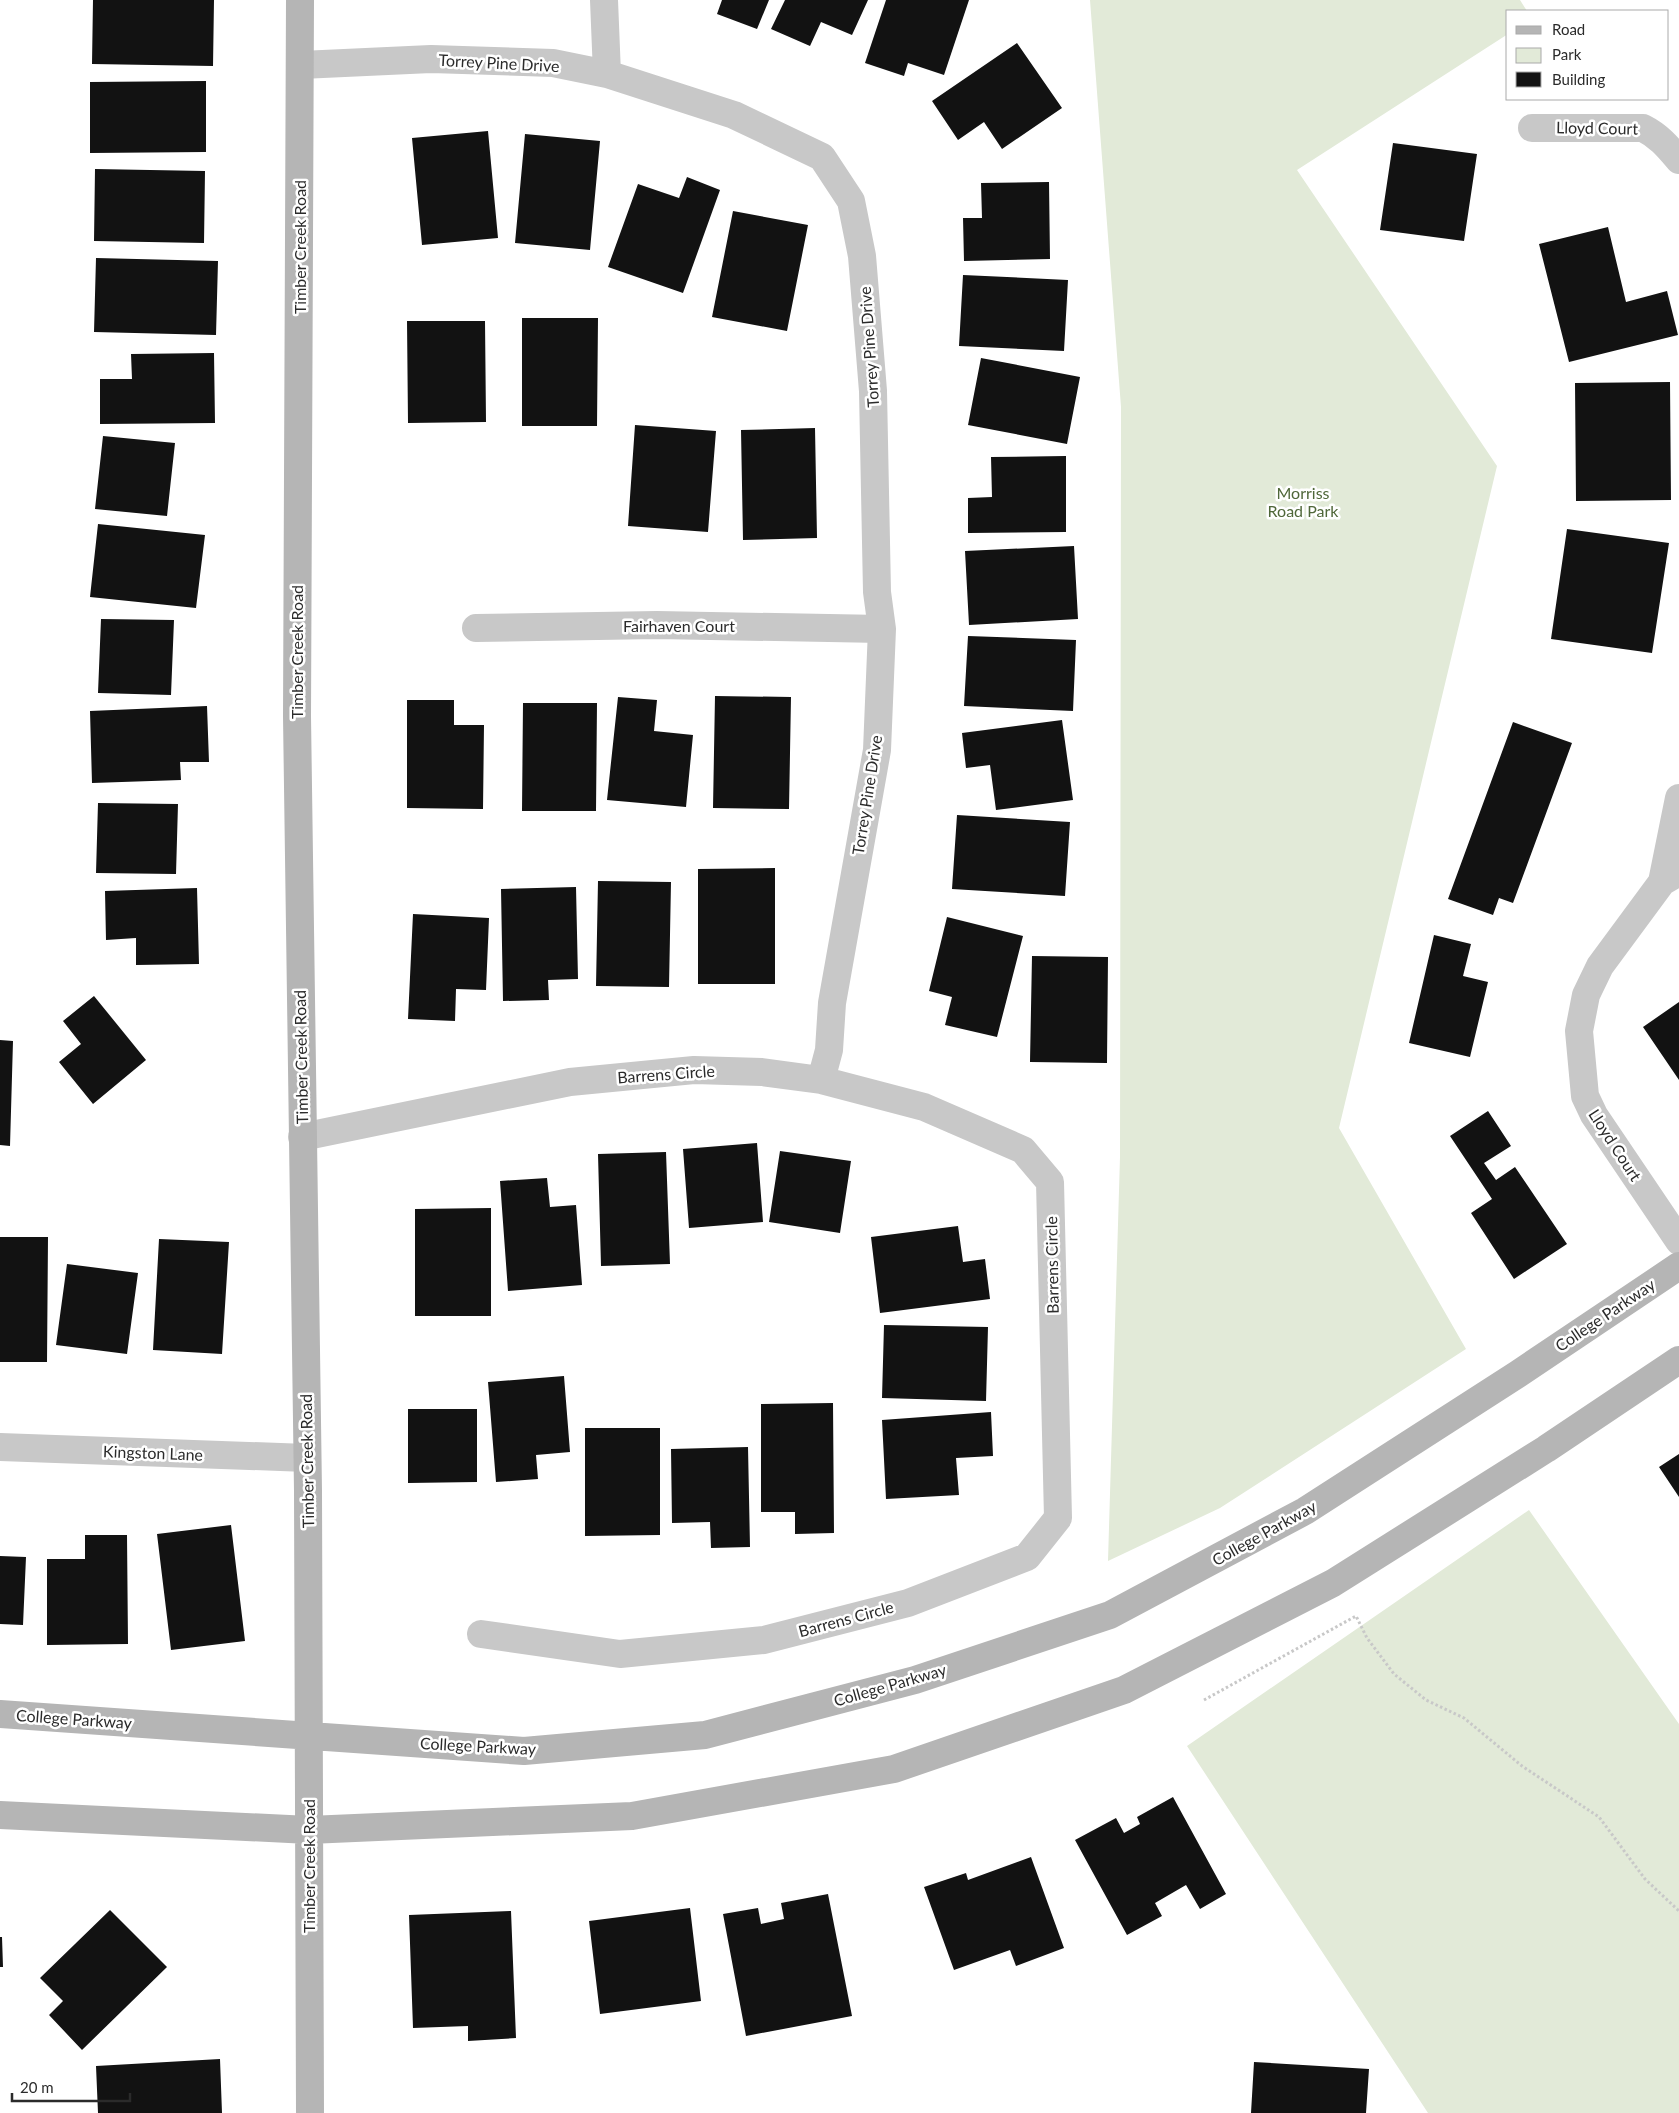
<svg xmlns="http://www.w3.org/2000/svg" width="1679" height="2113" font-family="Lato,sans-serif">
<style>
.green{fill:#e2ead8}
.building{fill:#121212}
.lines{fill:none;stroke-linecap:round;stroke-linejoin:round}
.path{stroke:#c8c8c8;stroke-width:3;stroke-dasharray:2.5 2.5;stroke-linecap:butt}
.street{stroke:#c8c8c8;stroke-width:28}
.secondary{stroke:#b5b5b5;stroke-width:28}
.labels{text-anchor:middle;stroke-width:5;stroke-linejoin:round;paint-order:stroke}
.street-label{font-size:16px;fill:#2b2b2b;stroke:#fff}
.park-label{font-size:16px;fill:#4f6739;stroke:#fff}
</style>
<rect width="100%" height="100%" fill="#fff"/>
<path class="green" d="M1090 0H1520L1527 11H1508V34L1297 170 1497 466 1339 1128 1466 1349 1220 1508 1108 1561 1120 1157 1121 407Z
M1529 1510 1679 1724V2113H1428L1187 1746Z"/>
<path class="building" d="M93 0H214L213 66 92 64Z
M722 0H769L757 29 717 14Z
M785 0H868L852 35 821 22 810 46 771 29Z
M886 0H969L944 75 908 63 904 76 865 63Z
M1017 43 1062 108 1002 149 984 122 958 140 932 101Z
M206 81V152L90 153V82Z
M488 131 498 238 422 245 412 138Z
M525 134 600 141 590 250 515 243Z
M1393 143 1477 154 1464 241 1380 230Z
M95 169 205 171 204 243 94 241Z
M687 177 720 190 683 293 608 267 638 184 679 198Z
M1049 182 1050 259 964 261 963 218H982L981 183Z
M733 211 808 225 787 331 712 317Z
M1608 227 1626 302 1667 291 1678 335 1569 362 1539 244Z
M96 258 218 261 216 335 94 332Z
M963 275 1068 280 1064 351 959 346Z
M522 318H598L597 426H522Z
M407 321H485L486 422 408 423Z
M214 353 215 423 100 424V379H132L131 354Z
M981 358 1080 377 1067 444 968 425Z
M1670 382 1671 500 1576 501 1575 383Z
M635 425 716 431 708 532 628 526Z
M815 428 817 538 743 540 741 430Z
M103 436 175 443 167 516 95 509Z
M1066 456V532L968 533V498L992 497 991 457Z
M98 524 205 535 196 608 90 597Z
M1567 529 1669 543 1652 653 1551 639Z
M1074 546 1078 619 969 625 965 551Z
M101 619 174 620 171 695 98 693Z
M968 636 1076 640 1073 711 964 706Z
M715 696 791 697 789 809 713 808Z
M618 697 657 700 654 731 693 735 686 807 607 800Z
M407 700H454V725H484L483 809 407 808Z
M523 703H597L596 811H522Z
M207 706 209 762H180L181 780 92 783 90 711Z
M1062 720 1073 800 996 810 990 765 966 768 962 733Z
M1513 722 1572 743 1513 903 1499 898 1493 915 1448 899Z
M98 803 178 804 176 874 96 873Z
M957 815 1070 822 1065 896 952 889Z
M775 868V984H698V869Z
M598 881 671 882 669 987 596 986Z
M576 887 578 979 548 980 549 1000 503 1001 501 889Z
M197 888 199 964 136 965V938L106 940 105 891Z
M413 914 489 918 486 990 456 989 455 1021 408 1019Z
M947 917 1023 936 997 1037 945 1025 952 997 929 991Z
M1434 935 1471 944 1463 976 1488 982 1470 1057 1409 1043Z
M1032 956 1108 957 1107 1063 1030 1062Z
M94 996 146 1060 93 1104 59 1062 81 1044 63 1021Z
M1679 1002V1080L1643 1027Z
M0 1040 13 1041 10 1146 0 1145Z
M1488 1111 1511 1146 1484 1163 1496 1180 1515 1167 1567 1244 1514 1279 1471 1213 1492 1199 1450 1136Z
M757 1143 763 1222 689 1228 683 1149Z
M780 1151 851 1161 840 1233 769 1222Z
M666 1152 670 1264 601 1266 598 1154Z
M547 1178 550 1207 576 1205 582 1285 508 1291 500 1181Z
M491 1208V1316H415V1209Z
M958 1226 963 1262 985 1259 990 1299 880 1313 871 1237Z
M0 1237H48L47 1362H0Z
M159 1239 229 1242 222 1354 153 1350Z
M67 1264 138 1273 127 1354 56 1345Z
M884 1325 988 1327 986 1401 882 1398Z
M564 1376 570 1452 536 1455 538 1479 496 1482 488 1382Z
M833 1403 834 1533 795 1534V1512H761V1404Z
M408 1409H477V1482L408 1483Z
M991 1412 993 1456 956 1458 959 1495 886 1499 882 1420Z
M585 1428H660V1535L585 1536Z
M748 1447 750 1547 711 1548 710 1522 672 1523 671 1449Z
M1679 1454V1497L1659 1467Z
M231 1525 245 1641 171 1650 157 1534Z
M85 1535H127L128 1644 47 1645V1559H85Z
M0 1556 26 1557 23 1625 0 1624Z
M1173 1797 1226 1894 1200 1909 1186 1885 1155 1903 1162 1916 1127 1935 1075 1840 1116 1818 1124 1833 1140 1824 1137 1817Z
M1031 1857 1064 1948 1016 1966 1010 1950 954 1970 924 1887 966 1873 968 1880Z
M828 1894 852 2016 746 2036 723 1914 758 1908 761 1924 784 1919 781 1903Z
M690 1908 701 2001 600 2014 589 1921Z
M110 1910 167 1967 82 2050 49 2015 63 2001 40 1978Z
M511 1911 516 2038 468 2041V2026L413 2028 409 1915Z
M0 1937H2L3 1967H0Z
M220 2059 222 2113H98L96 2066Z
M1254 2062 1369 2069 1366 2113H1251Z"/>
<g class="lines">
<path class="path" d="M1204 1700 1356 1616 1367 1638 1394 1674 1426 1700 1464 1718 1522 1766 1599 1817 1645 1879 1679 1911"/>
<path class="street" d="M604 0 607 74
M301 65 431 59 553 63 607 74 734 115 822 157 851 201 862 256 873 391 877 592 882 629 877 750 832 1003 829 1050 821 1080
M1532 128H1643C1659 136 1668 147 1679 160
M476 628 657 625 882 629
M1679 872 1662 882 1600 966 1586 995 1579 1031 1585 1096 1594 1115 1679 1241
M1662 882 1679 798
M302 1137 570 1082 694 1070 762 1072 821 1080 924 1107 1023 1150 1050 1182 1058 1518 1027 1557 908 1603 764 1640 620 1654 481 1634
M0 1447 307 1458"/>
<path class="secondary" d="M300 0 297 716 308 1491 310 2113
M0 1714 524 1751 705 1735 915 1680 1110 1615 1305 1511 1518 1374 1679 1266
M0 1815 309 1830 632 1816 894 1769 1124 1690 1333 1583 1546 1449 1679 1360"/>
</g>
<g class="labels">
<g class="street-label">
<text transform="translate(499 63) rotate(3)" y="6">Torrey Pine Drive</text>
<text transform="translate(1597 128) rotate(1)" y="6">Lloyd Court</text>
<text transform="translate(300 247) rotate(-90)" y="6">Timber Creek Road</text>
<text transform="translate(869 347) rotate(-94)" y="6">Torrey Pine Drive</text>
<text x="679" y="632">Fairhaven Court</text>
<text transform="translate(297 652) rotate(-90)" y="6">Timber Creek Road</text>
<text transform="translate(867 795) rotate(-81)" y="6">Torrey Pine Drive</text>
<text transform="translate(301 1057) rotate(-91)" y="6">Timber Creek Road</text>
<text transform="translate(666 1074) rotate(-4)" y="6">Barrens Circle</text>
<text transform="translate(1615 1145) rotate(57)" y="6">Lloyd Court</text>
<text transform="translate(1052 1265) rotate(-91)" y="6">Barrens Circle</text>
<text transform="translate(1605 1315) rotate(-34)" y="6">College Parkway</text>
<text transform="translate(153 1453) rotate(2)" y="6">Kingston Lane</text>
<text transform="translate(307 1461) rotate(-91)" y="6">Timber Creek Road</text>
<text transform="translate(1264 1533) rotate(-29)" y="6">College Parkway</text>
<text transform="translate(846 1619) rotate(-15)" y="6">Barrens Circle</text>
<text transform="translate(890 1685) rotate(-16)" y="6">College Parkway</text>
<text transform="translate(74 1719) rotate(4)" y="6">College Parkway</text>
<text transform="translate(478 1746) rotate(3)" y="6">College Parkway</text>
<text transform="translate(309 1866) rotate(-90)" y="6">Timber Creek Road</text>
</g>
<g class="park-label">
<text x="1303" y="499">Morriss<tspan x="1303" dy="18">Road Park</tspan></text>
</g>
</g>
<rect x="1506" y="10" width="162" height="90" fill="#ffffff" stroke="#aaaaaa"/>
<rect x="1516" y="26" width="25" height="8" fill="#b5b5b5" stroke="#aaaaaa"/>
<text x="1552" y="35" font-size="15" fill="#2b2b2b">Road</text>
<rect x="1516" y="48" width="25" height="15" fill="#e2ead8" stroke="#aaaaaa"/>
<text x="1552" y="60" font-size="15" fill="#2b2b2b">Park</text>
<rect x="1516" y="72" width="25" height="15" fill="#121212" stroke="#aaaaaa"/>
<text x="1552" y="85" font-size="15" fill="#2b2b2b">Building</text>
<path d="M12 2093v8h118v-8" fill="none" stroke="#2b2b2b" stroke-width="2.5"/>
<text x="20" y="2093" font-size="15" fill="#2b2b2b" stroke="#ffffff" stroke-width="4" paint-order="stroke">20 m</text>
</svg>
